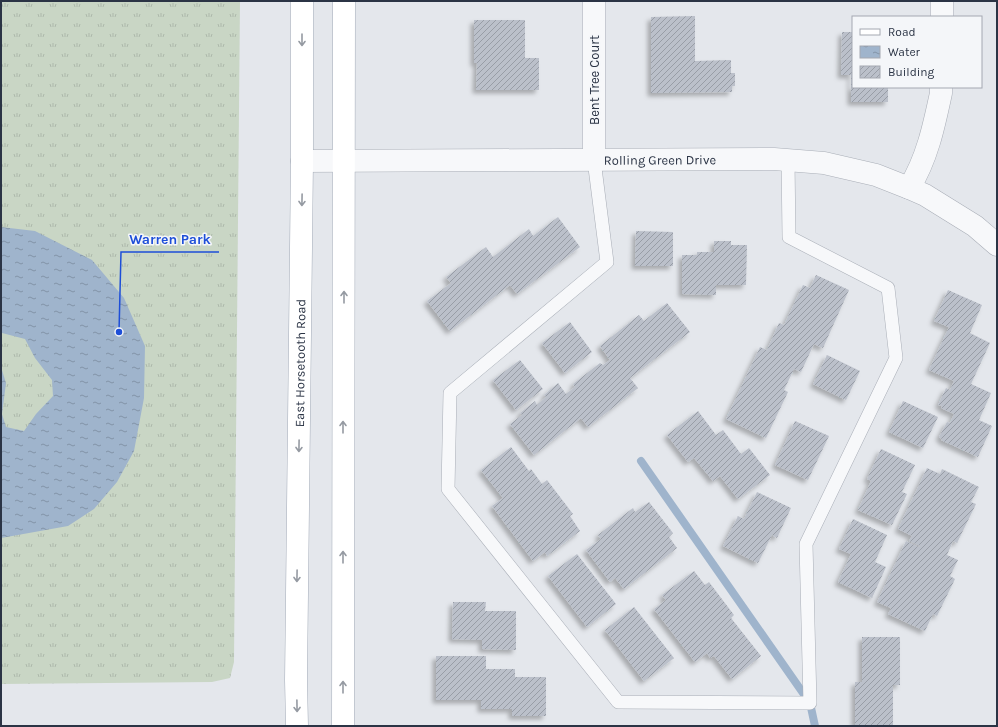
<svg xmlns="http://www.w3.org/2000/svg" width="998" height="727" font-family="Karla,sans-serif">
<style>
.grass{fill:url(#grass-tufts)}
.water{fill:url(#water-ripples)}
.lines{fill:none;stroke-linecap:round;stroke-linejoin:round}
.stream{stroke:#9fb4cc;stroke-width:8}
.building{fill:url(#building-hatch);filter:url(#shadow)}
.lane-casing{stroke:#a9aeb7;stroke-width:14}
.street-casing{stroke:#a9aeb7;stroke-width:23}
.primary-casing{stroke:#a3abb8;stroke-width:23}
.lane{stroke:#f7f8fa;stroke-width:13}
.street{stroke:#f7f8fa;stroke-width:22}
.primary{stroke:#fff;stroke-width:22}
.oneway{stroke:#959aa2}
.labels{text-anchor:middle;stroke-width:3;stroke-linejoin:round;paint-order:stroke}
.street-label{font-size:13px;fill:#2b3445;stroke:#f4f6f9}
.leader{fill:none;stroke:#1d4ed8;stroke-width:1.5}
.callout-dot{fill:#1d4ed8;stroke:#f4f6f9;stroke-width:1.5}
.callout-label{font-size:14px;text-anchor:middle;font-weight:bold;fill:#1d4ed8;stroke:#f4f6f9;stroke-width:3;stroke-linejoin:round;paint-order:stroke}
</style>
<defs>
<pattern id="grass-tufts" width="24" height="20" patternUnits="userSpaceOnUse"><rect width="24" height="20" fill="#c9d6c5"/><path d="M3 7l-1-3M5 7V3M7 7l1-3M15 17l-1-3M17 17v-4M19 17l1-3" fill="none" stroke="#adb8ab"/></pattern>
<pattern id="water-ripples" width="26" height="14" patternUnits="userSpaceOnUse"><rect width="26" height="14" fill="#9fb4cc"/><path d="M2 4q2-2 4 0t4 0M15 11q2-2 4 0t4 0" fill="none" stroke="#8293a7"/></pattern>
<pattern id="building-hatch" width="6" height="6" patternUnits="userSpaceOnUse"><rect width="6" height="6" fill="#bbc0ca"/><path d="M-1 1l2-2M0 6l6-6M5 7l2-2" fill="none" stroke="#989da6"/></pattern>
<filter id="shadow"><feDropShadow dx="-3.5" dy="3.5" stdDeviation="2" flood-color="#0004"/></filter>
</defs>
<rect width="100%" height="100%" fill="#e4e7ec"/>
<path class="grass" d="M1 1H240L234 662 230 678 212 682 1 684Z"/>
<path class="water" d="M1 227 35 231 92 260 124 298 145 346 144 398 134 451 117 482 94 509 68 526 1 538V367L6 383 2 414 6 427 24 431 36 414 53 396 52 380 35 358 25 339 2 333 1 335Z"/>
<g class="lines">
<path class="stream" d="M641 461 810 703 815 726"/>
</g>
<path class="building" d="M695 16V61L731 60V73H735V86H732V92L651 93V17Z
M474 20H525V58H539V90H476L477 63H474Z
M842 32H853V87H888V102H851V75H841Z
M558 217 580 247 517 294 510 285 450 331 427 301 451 283 446 277 486 247 493 257 529 229 533 236Z
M636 231 673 232V266H635Z
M714 241H731V245H747L746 285H716V295L682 294V255H697V252H714Z
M816 275 849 290 823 348 814 344 801 372 794 369 784 390 788 392 766 438 726 419 760 347 767 350 779 323 784 325 803 285 810 288Z
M948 290 982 305 970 333 990 343 971 384 991 393 979 420 992 426 978 457 941 440 942 439 939 437 947 422 950 423 954 414 941 408 942 406 938 405 946 388 950 390 954 381 929 370 949 327 934 321Z
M667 303 690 332 630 378 638 388 588 427 581 418 534 455 510 424 522 415 520 413 535 401 537 405 546 397 544 395 558 383 566 394 575 387 573 384 600 363 603 365 610 360 600 346 639 315 644 321Z
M570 322 592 352 565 373 542 343Z
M827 355 860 371 846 400 813 384Z
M520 360 543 389 516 410 493 380Z
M903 401 938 417 923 448 889 432Z
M698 411 716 435 723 430 741 454 749 448 770 475 738 499 720 476 713 481 694 458 688 462 667 435Z
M795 421 829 436 808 480 775 465Z
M511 447 529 471 531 469 542 484 547 480 573 514 570 516 580 531 547 556 545 552 533 561 492 506 503 498 481 470Z
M881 449 915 465 902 492 907 494 892 525 858 510 871 481 867 479Z
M927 468 940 474 942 469 979 487 971 502 976 504 957 543 953 541 947 555 958 560 950 576 955 579 937 616 933 614 925 631 888 614 891 608 877 602 906 541 919 547 920 546 909 541 912 536 898 529Z
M757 492 791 508 777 538 772 535 758 563 723 546 738 516 744 519Z
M649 502 673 533 669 537 677 548 624 589 615 578 610 582 586 550 601 539 598 535 633 508 635 512Z
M853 519 887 535 875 562 886 567 872 598 838 582 851 554 839 549Z
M577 554 616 604 587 627 548 576Z
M694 571 705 585 709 582 734 615 731 618 761 656 732 679 714 656 710 658 707 653 695 662 654 609 666 600 662 595Z
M453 602H486L485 611H516V650L482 649V640L452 639Z
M634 607 674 658 644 681 605 630Z
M862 637H900V685H893V726H855V682H862Z
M436 656H486V669H515V677H546V716H512V709H481V700H436Z"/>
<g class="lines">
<g class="lane-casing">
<path id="lane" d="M594 160 607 262 450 393 448 489 618 702 810 703 806 544 896 358 888 288 789 237 788 160"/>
</g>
<g class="street-casing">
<g id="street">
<path d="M594 1V160"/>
<path d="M942 17V1"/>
<path id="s1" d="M302 161 774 159 824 163 876 175 909 188 925 195 975 226 997 245"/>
<path d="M909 188C927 159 934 126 941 93V87"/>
</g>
</g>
<g class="primary-casing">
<g id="primary">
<path id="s2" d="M297 726 296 680 302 161V1"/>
<path d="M343 726 344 1"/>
</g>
</g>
<use href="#lane" class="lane"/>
<use href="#street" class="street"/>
<use href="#primary" class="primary"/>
</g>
<defs><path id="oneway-shaft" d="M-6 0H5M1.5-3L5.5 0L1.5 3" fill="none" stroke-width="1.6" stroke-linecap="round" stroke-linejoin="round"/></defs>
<g class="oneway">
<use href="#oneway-shaft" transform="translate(302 40) rotate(90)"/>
<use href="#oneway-shaft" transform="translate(302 200) rotate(91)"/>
<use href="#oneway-shaft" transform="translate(344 297) rotate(-90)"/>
<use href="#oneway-shaft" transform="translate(343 427) rotate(-90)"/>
<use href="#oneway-shaft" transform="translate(299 446) rotate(91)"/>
<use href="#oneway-shaft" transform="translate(343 557) rotate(-90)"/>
<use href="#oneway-shaft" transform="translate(297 576) rotate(91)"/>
<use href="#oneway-shaft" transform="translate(343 687) rotate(-90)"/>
<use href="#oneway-shaft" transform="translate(297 706) rotate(89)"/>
</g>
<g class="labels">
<g class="street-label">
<text transform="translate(594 80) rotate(-90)" y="5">Bent Tree Court</text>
<text dy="5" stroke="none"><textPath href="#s1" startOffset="358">Rolling Green Drive</textPath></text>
<text dy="5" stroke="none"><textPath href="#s2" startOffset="363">East Horsetooth Road</textPath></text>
</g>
</g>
<path class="leader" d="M119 332L121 252H219"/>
<circle class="callout-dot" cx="119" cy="332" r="4"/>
<g class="callout-label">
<text x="170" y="244">Warren Park</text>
</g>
<rect width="998" height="727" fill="none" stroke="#2b3445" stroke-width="4"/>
<rect x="852" y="16" width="130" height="72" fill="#f4f6f9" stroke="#a4a8b1"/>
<rect x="860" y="29" width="20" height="6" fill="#ffffff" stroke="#a4a8b1"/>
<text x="888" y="36" font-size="12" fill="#2b3445">Road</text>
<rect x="860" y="46" width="20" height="12" fill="url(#water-ripples)" stroke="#a4a8b1"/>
<text x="888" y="56" font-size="12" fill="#2b3445">Water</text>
<rect x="860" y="66" width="20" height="12" fill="url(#building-hatch)" stroke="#a4a8b1"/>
<text x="888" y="76" font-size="12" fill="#2b3445">Building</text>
</svg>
